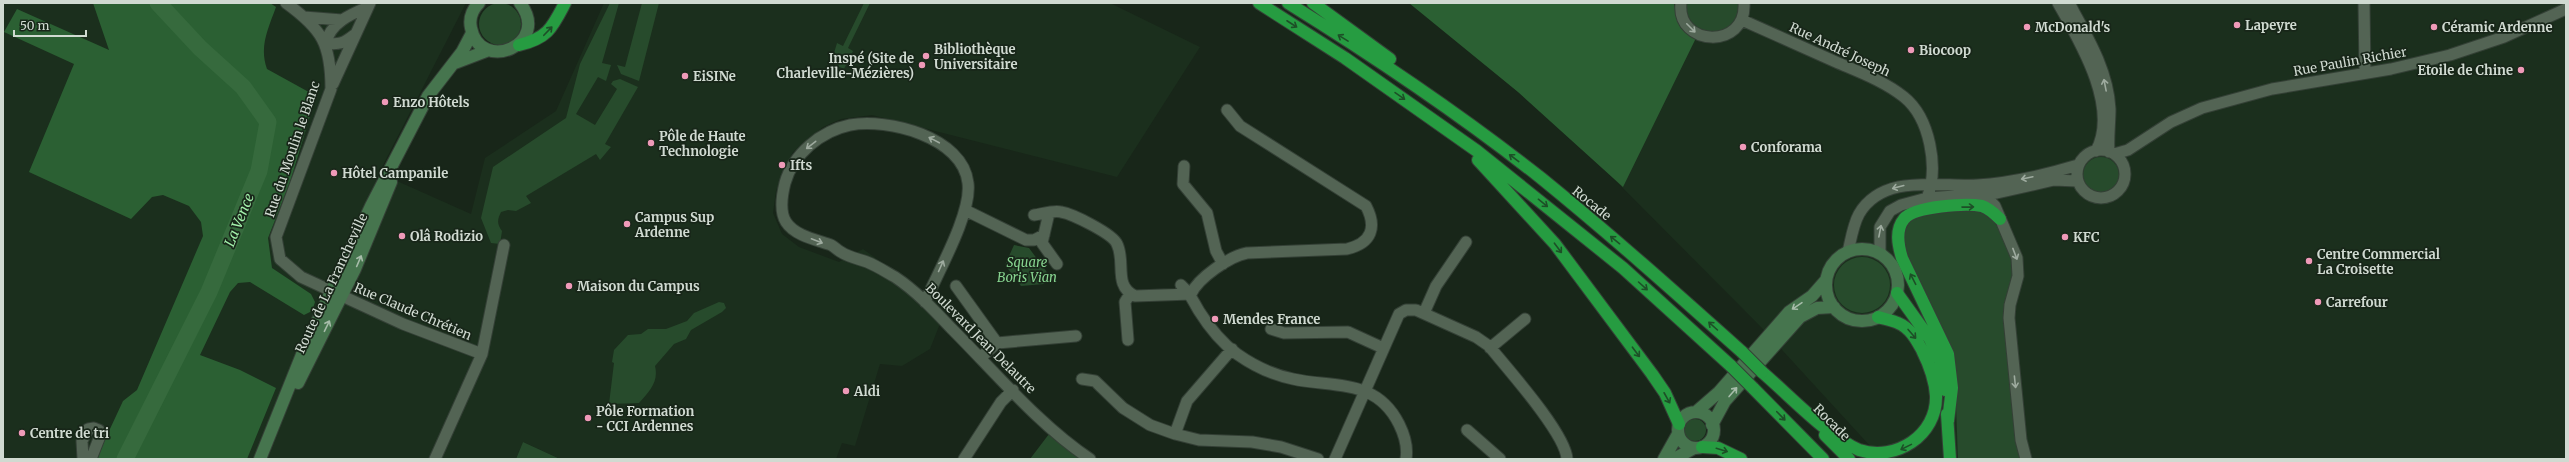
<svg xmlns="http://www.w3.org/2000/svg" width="2569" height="462" font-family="Merriweather,serif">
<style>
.built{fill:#1b2f1d}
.green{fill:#274b2c}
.forest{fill:#2b6033}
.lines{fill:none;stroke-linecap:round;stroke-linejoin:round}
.river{stroke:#366a3d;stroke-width:17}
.street-casing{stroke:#344036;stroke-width:13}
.secondary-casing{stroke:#344036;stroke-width:14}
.highway-casing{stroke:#344036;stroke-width:14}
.street{stroke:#536454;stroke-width:11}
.secondary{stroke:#46754e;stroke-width:12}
.highway{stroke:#269c41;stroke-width:12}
.highway-bridge-casing{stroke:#344036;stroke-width:14;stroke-linecap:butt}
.highway-bridge{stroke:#269c41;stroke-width:12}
.oneway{stroke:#1d4f27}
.oneway2{stroke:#9eab9f}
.oneway3{stroke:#a7bcaa}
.poi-dot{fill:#ef9ab8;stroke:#182619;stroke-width:1.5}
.labels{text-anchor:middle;stroke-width:3.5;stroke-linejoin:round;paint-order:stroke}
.poi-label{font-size:13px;font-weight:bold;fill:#d0dad1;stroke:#182619;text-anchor:start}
.street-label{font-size:13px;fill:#d0dad1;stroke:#182619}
.park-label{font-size:13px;font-style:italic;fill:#87d490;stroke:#182619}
.water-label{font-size:14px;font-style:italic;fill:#a3f1ab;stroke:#182619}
</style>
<rect width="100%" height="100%" fill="#182619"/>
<path class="built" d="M3 3H466L379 173 471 214 485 158 556 111 604 3H1110L1200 47 1117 177 872 115 841 119 823 127 793 152 776 191 773 213 782 234 799 247 839 262 863 249 932 299 945 311 930 349 902 366 880 364 855 446 842 443 836 459H560L523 442 516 459H3Z
M1410 3H2566V459H1882L1761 327 1594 159 1516 90Z"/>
<path class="green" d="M610 3H619L602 63 611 65 606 81 598 77 576 114 595 125 617 89 611 84 613 81 620 79 638 87 605 144 611 147 600 160 596 154 526 196 531 203 516 211 508 210 501 212C497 220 497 224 502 231L500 244 491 243 481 218 493 167 566 118 580 64Z
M642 3H659L639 81 621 74 617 65 625 67Z
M864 3H870L848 48 853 51 844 69 831 63 837 43 843 46Z
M1685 3H1739C1737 43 1688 42 1685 3Z
M479 24a21 21 0 1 1 42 0a21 21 0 1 1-42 0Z
M2083 175a18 18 0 1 1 36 0a18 18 0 1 1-36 0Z
M1955 209H1975L1991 218 1998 227 2013 262V272L2004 309V326L2014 422 2021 459H1958L1955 378 1903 253 1904 229 1912 219 1920 214 1950 212Z
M1014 245 1029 248 1049 275 1044 284 1021 286 1005 265Z
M1834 285a28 28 0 1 1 56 0a28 28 0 1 1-56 0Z
M719 302 724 303 726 308 722 312 691 330 686 339 674 344 655 366C659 382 649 392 639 403L609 404 614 363 612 362 614 350 628 335 641 334 648 329H666L687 321 694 313Z
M1684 430a11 11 0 1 1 22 0a11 11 0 1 1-22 0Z
M1049 434 1082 459H1030Z
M523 442 560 459H516Z"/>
<path class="forest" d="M93 3H270L276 7C268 29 259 47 267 69L316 96 290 182 268 238 272 268 311 294 315 302 312 311 304 315 250 282 238 283 230 292 200 355 240 370 276 388 247 459H96L123 401 137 390 203 236 201 222 189 206 163 195 152 197 131 219 29 172 74 64 4 32 17 9 109 50Z
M1409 3H1671L1674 4 1680 24 1696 38 1623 187 1518 92Z"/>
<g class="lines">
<path class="river" d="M125 459 209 292 259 171 268 122 243 87 200 48 158 3"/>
<g class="street-casing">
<path id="street" d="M286 3C322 29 331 44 331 89L276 237 280 259 301 277 403 324 482 354
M1681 3C1676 47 1747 50 1744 3
M2058 3C2079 40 2120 107 2096 151
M2069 3C2087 36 2108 70 2110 109 2110 123 2108 137 2109 152
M2364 3 2365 73
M304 17 342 20
M1742 20C1773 34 1805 48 1836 62 1859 72 1884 81 1904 97 1930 118 1939 168 1927 198
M354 35C344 43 339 45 326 43 330 23 351 14 368 7
M333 84 370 3
M2077 174a24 24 0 1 1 48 0a24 24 0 1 1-48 0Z
M2114 154 2128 150 2171 122 2202 108 2272 89 2391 69 2450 55 2504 37 2566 9
M1184 166 1183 184 1207 213 1216 251 1223 264
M1974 196 1988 199 1995 206 2017 258 2018 276 2010 305 2009 318 2021 440 2026 459
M965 210 1026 240H1034L1044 235
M1049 213 1042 243 1057 264
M1034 215C1042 214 1054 210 1061 212 1073 214 1113 234 1117 244 1126 262 1113 286 1135 296L1191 294C1198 278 1230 256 1247 253L1347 249C1372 243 1377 227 1366 206L1240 126 1227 110
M1848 252C1851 239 1853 225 1859 214 1883 173 1939 187 1977 185 2011 183 2045 175 2078 165
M1880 253V227L1890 211 1901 205 1927 198 1997 193 2054 180 2077 181
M1181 285C1190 293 1193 301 1199 311 1209 327 1222 343 1237 354 1254 366 1273 375 1293 379 1334 388 1376 378 1399 424 1404 434 1408 447 1406 459
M956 286 997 343
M925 302C938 272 972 213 968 183 963 137 888 118 850 125 821 131 793 154 785 183 782 195 779 211 786 222 795 236 817 240 831 245 835 247 837 250 841 252 848 257 859 259 867 262 877 266 886 272 895 277 916 291 934 310 951 328 994 371 1040 426 1090 459
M1424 313 1436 286 1466 242
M1271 329 1284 333 1348 332 1383 348
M1128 340 1125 302 1130 294
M1490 348 1525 319
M981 357 997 343 1076 336
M1082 379 1095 381 1123 408 1150 425 1175 434 1199 440 1252 442 1281 447 1318 459
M1467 430 1500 459
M1175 434 1187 401 1232 349
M83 459 82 441 88 429 94 428 99 430 100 436 91 459
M435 459 482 354 504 245
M964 459 1001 402 1013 390
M1335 459 1399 314 1406 310H1416L1476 337 1489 346C1507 368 1566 434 1567 459"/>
</g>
<g class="secondary-casing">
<path id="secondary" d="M479 3C472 10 469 19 471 28 480 74 552 45 520 3
M455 63 489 50
M1826 285a36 36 0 1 1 72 0a36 36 0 1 1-72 0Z
M298 383 355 269 391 182
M1696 412 1719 392 1789 312 1812 296 1826 280
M1678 430a18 18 0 1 1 36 0a18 18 0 1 1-36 0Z
M1712 425 1725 401 1800 317 1817 308 1834 307
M260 459 303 352 371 206 428 96 462 52 472 33
M1664 459 1678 434
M1674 459 1694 448"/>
</g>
<g class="highway-casing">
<path id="highway" d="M1259 3 1345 58 1477 151 1623 268 1731 366
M1288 3C1375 57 1461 115 1541 178 1610 234 1676 293 1742 352
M1313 3 1390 59
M519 45C548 38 552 28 565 3
M1478 160 1555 244 1652 374 1665 393 1679 424
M1897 293 1930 339 1940 361 1945 390
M1762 372C1789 395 1827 436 1859 450 1896 462 1937 435 1936 396 1935 379 1929 364 1922 350 1916 339 1910 328 1898 323 1892 320 1884 319 1878 317
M1753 388 1823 459
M1947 414 1950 459
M1948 421 1952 388 1948 354 1902 258C1898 245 1895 230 1904 219 1914 206 1967 203 1982 206 1988 208 1995 214 2000 219
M1825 435 1849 459
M1702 447 1718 448 1741 459"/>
</g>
<use href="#street" class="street"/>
<use href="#secondary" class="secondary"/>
<use href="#highway" class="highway"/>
<g class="highway-bridge-casing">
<path id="highway-bridge" d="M1742 352 1762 372
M1731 366 1753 388"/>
</g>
<use href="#highway-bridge" class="highway-bridge"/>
</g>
<defs><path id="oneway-shaft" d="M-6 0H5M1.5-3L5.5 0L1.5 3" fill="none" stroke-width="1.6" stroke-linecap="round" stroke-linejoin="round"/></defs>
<g class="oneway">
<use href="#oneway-shaft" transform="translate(1292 24) rotate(33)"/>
<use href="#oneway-shaft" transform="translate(548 31) rotate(-46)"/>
<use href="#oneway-shaft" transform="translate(1343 38) rotate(-148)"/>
<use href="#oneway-shaft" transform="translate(1400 96) rotate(35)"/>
<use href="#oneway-shaft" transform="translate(1514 158) rotate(-143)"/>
<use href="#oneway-shaft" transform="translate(1543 203) rotate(39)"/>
<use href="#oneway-shaft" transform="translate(1968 207) rotate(-1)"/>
<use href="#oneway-shaft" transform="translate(1615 240) rotate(-141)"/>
<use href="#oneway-shaft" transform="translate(1558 248) rotate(53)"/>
<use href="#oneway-shaft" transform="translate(1913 279) rotate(-117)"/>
<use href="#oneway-shaft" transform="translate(1643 286) rotate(42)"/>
<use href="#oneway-shaft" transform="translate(1713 326) rotate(-138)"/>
<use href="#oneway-shaft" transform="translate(1912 334) rotate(49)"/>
<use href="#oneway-shaft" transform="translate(1636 352) rotate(53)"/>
<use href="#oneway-shaft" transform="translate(1667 398) rotate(61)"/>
<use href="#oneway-shaft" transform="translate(1781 416) rotate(46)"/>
<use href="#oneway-shaft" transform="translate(1906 447) rotate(154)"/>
<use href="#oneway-shaft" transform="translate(1722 450) rotate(17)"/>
</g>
<g class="oneway2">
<use href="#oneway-shaft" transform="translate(1691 28) rotate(45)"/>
<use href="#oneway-shaft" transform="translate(2105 85) rotate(-101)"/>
<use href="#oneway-shaft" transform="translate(934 140) rotate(-152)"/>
<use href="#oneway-shaft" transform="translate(811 145) rotate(142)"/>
<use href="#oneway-shaft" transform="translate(2027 178) rotate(168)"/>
<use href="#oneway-shaft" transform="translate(1898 187) rotate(165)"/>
<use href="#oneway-shaft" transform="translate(1880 231) rotate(-79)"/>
<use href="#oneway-shaft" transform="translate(817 241) rotate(21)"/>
<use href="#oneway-shaft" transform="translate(2015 254) rotate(69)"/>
<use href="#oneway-shaft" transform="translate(941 266) rotate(-66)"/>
<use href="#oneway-shaft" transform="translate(2015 382) rotate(84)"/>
</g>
<g class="oneway3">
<use href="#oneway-shaft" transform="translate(359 261) rotate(-67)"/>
<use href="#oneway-shaft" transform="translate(1797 306) rotate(146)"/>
<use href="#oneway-shaft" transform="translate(327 326) rotate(-64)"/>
<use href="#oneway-shaft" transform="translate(1733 392) rotate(-49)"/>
</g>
<g class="poi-dot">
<circle cx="2237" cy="25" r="4"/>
<circle cx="2027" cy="27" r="4"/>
<circle cx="2434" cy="27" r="4"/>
<circle cx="1911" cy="50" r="4"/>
<circle cx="926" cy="56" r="4"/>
<circle cx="922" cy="65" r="4"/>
<circle cx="2521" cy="70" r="4"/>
<circle cx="685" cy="76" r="4"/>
<circle cx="385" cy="102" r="4"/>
<circle cx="651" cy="143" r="4"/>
<circle cx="1743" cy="147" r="4"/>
<circle cx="782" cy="165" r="4"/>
<circle cx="334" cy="173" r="4"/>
<circle cx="627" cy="224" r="4"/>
<circle cx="402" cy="236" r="4"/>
<circle cx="2065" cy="237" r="4"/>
<circle cx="2309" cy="261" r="4"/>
<circle cx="569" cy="286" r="4"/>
<circle cx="2318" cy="302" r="4"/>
<circle cx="1215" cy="319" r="4"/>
<circle cx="846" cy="391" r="4"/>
<circle cx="588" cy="418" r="4"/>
<circle cx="22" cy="433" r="4"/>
</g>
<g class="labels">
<g class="poi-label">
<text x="2245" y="30">Lapeyre</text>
<text x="2035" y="32">McDonald's</text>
<text x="2442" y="32">Céramic Ardenne</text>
<text x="934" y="54">Bibliothèque<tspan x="934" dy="15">Universitaire</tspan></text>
<text x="1919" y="55">Biocoop</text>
<text x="914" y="63" text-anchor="end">Inspé (Site de<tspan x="914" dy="15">Charleville-Mézières)</tspan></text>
<text x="2513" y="75" text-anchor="end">Etoile de Chine</text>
<text x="693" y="81">EiSINe</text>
<text x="393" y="107">Enzo Hôtels</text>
<text x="659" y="141">Pôle de Haute<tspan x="659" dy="15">Technologie</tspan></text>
<text x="1751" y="152">Conforama</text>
<text x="790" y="170">Ifts</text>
<text x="342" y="178">Hôtel Campanile</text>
<text x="635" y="222">Campus Sup<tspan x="635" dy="15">Ardenne</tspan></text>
<text x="410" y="241">Olâ Rodizio</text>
<text x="2073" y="242">KFC</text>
<text x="2317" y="259">Centre Commercial<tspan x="2317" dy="15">La Croisette</tspan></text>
<text x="577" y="291">Maison du Campus</text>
<text x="2326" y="307">Carrefour</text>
<text x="1223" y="324">Mendes France</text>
<text x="854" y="396">Aldi</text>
<text x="596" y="416">Pôle Formation<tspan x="596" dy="15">- CCI Ardennes</tspan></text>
<text x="30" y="438">Centre de tri</text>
</g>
<g class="street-label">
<text transform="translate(1840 49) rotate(25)" y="5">Rue André Joseph</text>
<text transform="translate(2350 61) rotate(-10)" y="5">Rue Paulin Richier</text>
<text transform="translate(292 149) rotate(-71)" y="5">Rue du Moulin le Blanc</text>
<text transform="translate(1592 203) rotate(39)" y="5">Rocade</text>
<text transform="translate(331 283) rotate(-65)" y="5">Route de La Francheville</text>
<text transform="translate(413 311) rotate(23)" y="5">Rue Claude Chrétien</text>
<text transform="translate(981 338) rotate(45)" y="5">Boulevard Jean Delautre</text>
<text transform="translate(1832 422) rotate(45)" y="5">Rocade</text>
</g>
<g class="park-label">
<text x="1027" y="267">Square<tspan x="1027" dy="15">Boris Vian</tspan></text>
</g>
<g class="water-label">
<text transform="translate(239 220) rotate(-68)" y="5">La Vence</text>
</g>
</g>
<rect width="2569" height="462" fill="none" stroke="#d0dad1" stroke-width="8"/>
<path d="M14 30v6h72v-6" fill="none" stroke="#d0dad1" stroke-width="2"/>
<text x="20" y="30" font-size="12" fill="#d0dad1" stroke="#182619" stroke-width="3" paint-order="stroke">50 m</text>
</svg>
